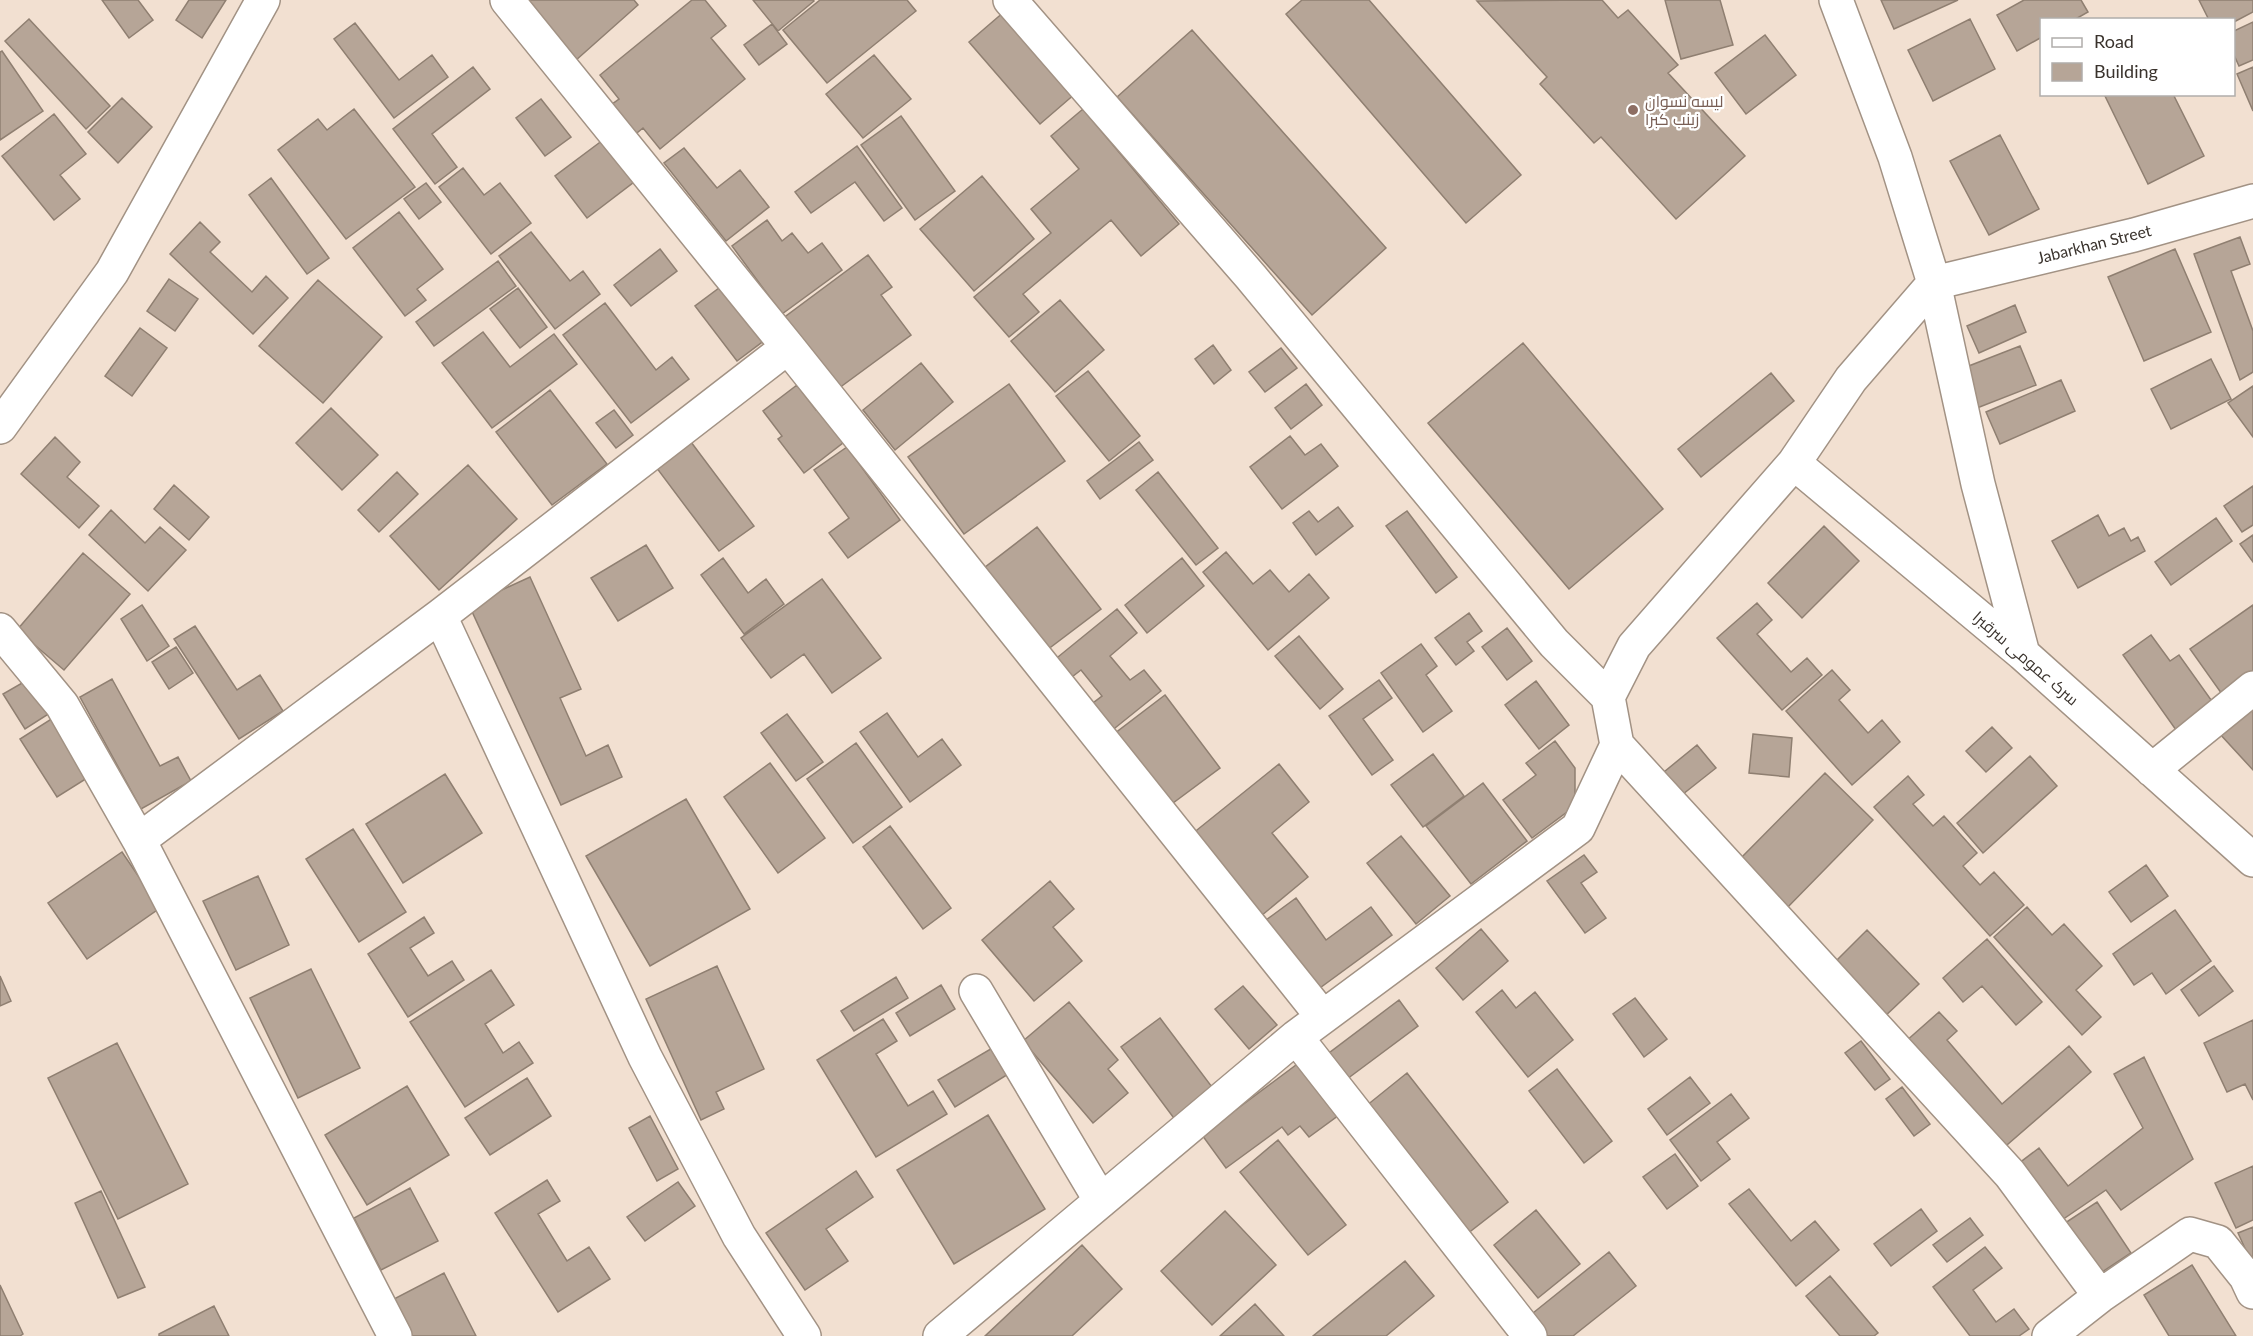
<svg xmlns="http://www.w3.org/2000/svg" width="2253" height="1336" font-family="Lato,Cairo,sans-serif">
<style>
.building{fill:#b6a597;stroke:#8f7f71;stroke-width:1.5}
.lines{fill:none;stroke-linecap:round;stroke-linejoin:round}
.minor-casing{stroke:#a29284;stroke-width:36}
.minor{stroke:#fff;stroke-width:33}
.education-dot{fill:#8d6e63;stroke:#fff;stroke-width:2}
.labels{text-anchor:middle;stroke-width:4.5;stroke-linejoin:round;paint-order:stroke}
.education-label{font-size:16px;fill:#785e54;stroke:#fff;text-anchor:start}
.street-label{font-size:16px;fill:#3a332d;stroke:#fff}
</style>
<rect width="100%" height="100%" fill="#f2e0d1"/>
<path class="building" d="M102 0H138L153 20 129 38Z
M189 0H226L202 38 176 20Z
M521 0H634L638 5 575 61Z
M692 0H705L726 26 711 38 745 79 660 149 643 128 632 137 608 107 619 99 600 75Z
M753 0H813L814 1 778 31Z
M820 0H907L916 11 827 83 783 30Z
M1302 0H1369L1521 175 1466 223 1286 14Z
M1602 0 1618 18 1628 10 1678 65 1668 73 1745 156 1676 219 1601 137 1594 143 1540 84 1547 77 1477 1Z
M1665 0H1720L1733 45 1681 59Z
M1881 0H1958L1894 29Z
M2024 0H2081L2088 12 2074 20H2042V37L2017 51 1997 15Z
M2199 0H2253V12L2234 22V20H2209Z
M1005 11 1076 93 1040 124 969 42Z
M29 19 110 106 86 129 5 41Z
M1970 19 1995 69 1933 101 1908 50Z
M2253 22V60L2239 66 2234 55V31Z
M355 23 399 80 432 55 448 77 394 118 334 39Z
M772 24 787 44 759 65 744 45Z
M1192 30 1386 248 1312 315 1117 97Z
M1765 35 1796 75 1746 114 1715 73Z
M2 51 43 111 0 140V52Z
M874 55 911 99 863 138 826 94Z
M473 67 490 89 432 134 457 167 435 184 393 129Z
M2253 67V111L2237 74Z
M2104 94H2173L2204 156 2148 184Z
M122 98 152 127 118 163 88 132Z
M541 99 571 137 545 156 516 118Z
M354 109 415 187 346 239 278 150 318 119 327 130Z
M1083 109 1179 224 1141 256 1111 220 1023 294 1039 312 1009 337 974 297 1051 233 1031 209 1079 169 1051 136Z
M54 114 86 154 60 175 80 199 54 220 2 156Z
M901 116 955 191 915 220 861 145Z
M2000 135 2039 209 1989 235 1950 161Z
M603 140 634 182 587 218 555 176Z
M857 146 902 208 884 221 855 182 811 213 795 192Z
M684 148 717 188 740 170 769 207 726 241 664 163Z
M463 168 484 195 500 183 531 223 491 254 439 187Z
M982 176 1034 239 974 291 920 229Z
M271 178 329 258 307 274 249 195Z
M426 183 441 202 419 219 404 199Z
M399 212 443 269 417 289 426 300 405 316 353 248Z
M767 220 782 241 792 233 808 253 822 243 842 270 782 314 732 246Z
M200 222 220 242 210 252 252 292 266 276 288 298 253 334 170 254Z
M531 232 570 281 583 271 600 294 555 329 499 256Z
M2240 237 2250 264 2231 271 2253 331V372L2240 380 2194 254Z
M660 249 677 271 631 306 614 285Z
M2175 249 2211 332 2144 361 2108 277Z
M868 255 892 287 881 295 911 335 835 391 782 319Z
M498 261 516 286 434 346 416 322Z
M169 279 198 299 175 331 147 311Z
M318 280 382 337 323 403 259 346Z
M727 282 769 337 737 361 695 306Z
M518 288 547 327 520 348 490 309Z
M1060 300 1104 350 1055 392 1011 341Z
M605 303 656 370 672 357 689 379 631 423 563 335Z
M2015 305 2026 332 1979 353 1967 326Z
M140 328 167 348 132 396 105 376Z
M483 332 510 367 554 334 577 364 492 428 442 363Z
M1523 343 1663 509 1569 589 1428 423Z
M1213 345 1231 370 1214 384 1195 359Z
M2020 346 2036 385 1977 408 1961 369Z
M1281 348 1297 368 1265 392 1249 372Z
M2211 359 2231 399 2171 429 2151 389Z
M921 363 953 402 895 450 863 410Z
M1088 371 1140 436 1109 461 1056 396Z
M1771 373 1794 401 1701 477 1678 449Z
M2061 380 2075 411 2000 444 1986 412Z
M1009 384 1065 461 964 534 908 457Z
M1306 384 1322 405 1291 429 1275 408Z
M797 385 816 410 822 405 848 439 804 473 778 439 782 436 763 411Z
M2253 386V437L2228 403Z
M550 390 607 464 552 505 496 432Z
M331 408 378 455 342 490 296 443Z
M614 410 633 435 616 448 596 423Z
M1290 436 1305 455 1321 444 1338 466 1282 509 1250 467Z
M55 437 80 462 67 477 99 506 79 528 21 474Z
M688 438 754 526 719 551 653 463Z
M1139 442 1153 460 1100 499 1087 481Z
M847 447 900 520 848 558 829 533 849 518 814 470Z
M468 465 517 519 439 590 390 536Z
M397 472 418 494 379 532 358 510Z
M1158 472 1218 548 1196 565 1136 490Z
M174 485 209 517 189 540 154 509Z
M2253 486V525L2242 532 2224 506Z
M1338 507 1353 526 1316 555 1293 523 1309 511 1318 522Z
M111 510 145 543 160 527 186 550 148 591 89 535Z
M1407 511 1457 577 1436 593 1386 526Z
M2098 515 2109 536 2124 528 2131 541 2138 537 2145 551 2078 588 2052 541Z
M2216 518 2232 541 2171 585 2155 562Z
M1824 526 1859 561 1802 618 1768 583Z
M1037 527 1101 609 1047 650 984 568Z
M2253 535V562L2240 544Z
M646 545 673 588 618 621 591 578Z
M1226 552 1253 584 1270 570 1289 592 1309 574 1329 598 1268 650 1203 572Z
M83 553 130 594 64 670 17 630Z
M723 558 748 593 766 579 784 604 744 634 701 575Z
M1182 558 1204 586 1147 633 1125 605Z
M530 577 581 689 560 698 586 756 608 745 622 777 561 805 469 605Z
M822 579 881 658 832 693 804 654 771 678 741 638Z
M1757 603 1772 620 1757 634 1791 672 1807 658 1822 675 1782 710 1717 638Z
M142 605 169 646 147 661 121 619Z
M2253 605V676L2224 697 2190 649Z
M1117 609 1137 633 1110 656 1130 680 1144 670 1161 691 1110 732 1089 706 1102 696 1081 670 1068 680 1053 661Z
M1469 613 1482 631 1467 642 1474 651 1456 665 1435 638Z
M195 626 237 690 260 675 283 711 239 739 174 639Z
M1507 628 1532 661 1507 680 1482 647Z
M2151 635 2170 661 2179 655 2214 704 2176 730 2123 655Z
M1299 636 1343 689 1320 709 1275 656Z
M1421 644 1437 666 1426 675 1452 711 1423 732 1381 673Z
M176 647 193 673 169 689 152 662Z
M1832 670 1850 690 1839 700 1868 733 1882 720 1900 742 1852 785 1786 711Z
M29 679 50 713 25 729 3 694Z
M112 679 160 766 178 757 191 781 141 809 80 697Z
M1379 680 1392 698 1363 719 1393 760 1372 775 1329 716Z
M1536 681 1569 725 1539 749 1505 705Z
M1165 695 1220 768 1169 806 1114 734Z
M2253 702V770L2219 733Z
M887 713 918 757 942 739 961 765 910 802 860 732Z
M787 714 823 762 796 781 761 733Z
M56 716 92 775 57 797 20 739Z
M1992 727 2012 748 1986 772 1966 751Z
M1753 734 1792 738 1789 777 1749 773Z
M1555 741 1575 768V806L1532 838 1503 800 1536 775 1526 763Z
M856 743 902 807 853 843 807 779Z
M1697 745 1716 768 1678 798 1659 776Z
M1433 754 1464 796 1423 827 1391 785Z
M2030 756 2057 786 1983 853 1957 823Z
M770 763 825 838 778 873 724 797Z
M1279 764 1309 802 1272 833 1308 877 1255 921 1187 838Z
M1825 773 1873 820 1784 911 1735 864Z
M445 774 482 833 403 883 366 824Z
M1908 776 1924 795 1913 804 1933 826 1944 816 1977 853 1963 866 1980 885 1994 872 2024 905 1990 936 1874 807Z
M1483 783 1527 841 1471 884 1426 826Z
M686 799 750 909 650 966 586 856Z
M890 826 951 908 923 929 863 847Z
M353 829 406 912 359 942 306 859Z
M1401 836 1450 896 1416 924 1367 863Z
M122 852 160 908 87 959 48 903Z
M1584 855 1597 872 1581 883 1606 918 1585 933 1547 881Z
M2146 865 2168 896 2131 922 2109 892Z
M258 876 289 945 236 970 203 901Z
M1050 881 1074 909 1053 927 1082 961 1034 1001 982 940Z
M1296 898 1326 940 1371 907 1392 935 1313 993 1262 923Z
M2027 907 2052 935 2064 924 2102 966 2076 990 2101 1017 2082 1035 1994 937Z
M2175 910 2211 961 2166 994 2152 973 2134 985 2113 954Z
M424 917 434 933 410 948 428 976 452 961 464 980 408 1017 368 954Z
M1481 929 1508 961 1463 1000 1436 968Z
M1867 930 1919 984 1882 1019 1831 966Z
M1987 939 2042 1002 2016 1025 1982 986 1963 1002 1943 978Z
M717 966 764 1069 716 1092 724 1109 701 1120 646 999Z
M2214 966 2233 991 2199 1016 2181 990Z
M311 969 360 1068 298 1098 250 998Z
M491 970 514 1005 485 1024 503 1053 519 1042 533 1063 465 1107 410 1022Z
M0 976 11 1001 0 1006Z
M896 977 908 998 854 1031 841 1011Z
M941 985 955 1009 910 1036 896 1013Z
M1243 986 1277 1025 1249 1049 1215 1009Z
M1502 990 1516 1008 1535 992 1573 1040 1528 1077 1476 1012Z
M1635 998 1667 1039 1644 1057 1613 1014Z
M1399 1000 1418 1026 1343 1082 1325 1056Z
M1069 1002 1118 1060 1108 1069 1128 1093 1093 1123 1023 1041Z
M1939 1012 1957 1031 1947 1040 2002 1104 2069 1046 2091 1072 2000 1151 1905 1042Z
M1160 1018 1215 1091 1176 1121 1121 1047Z
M883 1019 897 1041 876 1054 908 1106 933 1091 947 1114 876 1157 817 1060Z
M2253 1020V1100L2245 1084 2227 1092 2204 1043Z
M1861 1041 1890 1079 1875 1090 1845 1053Z
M117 1043 188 1184 118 1219 48 1078Z
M994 1047 1010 1073 955 1107 938 1080Z
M2144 1057 2193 1159 2121 1210 2106 1190 2056 1224 2014 1167 2039 1148 2068 1186 2143 1128 2114 1074Z
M1300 1062 1339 1115 1309 1137 1300 1126 1288 1135 1282 1127 1226 1168 1202 1135Z
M1557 1069 1612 1141 1584 1163 1529 1091Z
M1407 1073 1508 1202 1467 1234 1366 1106Z
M1690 1077 1710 1103 1667 1135 1648 1109Z
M527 1078 551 1116 490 1155 465 1118Z
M407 1086 449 1155 367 1205 325 1135Z
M1902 1087 1930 1124 1914 1136 1886 1099Z
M1731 1094 1749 1118 1717 1142 1730 1159 1701 1181 1670 1140Z
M988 1115 1045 1209 954 1264 897 1170Z
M650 1116 678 1169 657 1181 629 1128Z
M1278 1140 1346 1225 1308 1255 1240 1172Z
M1675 1154 1698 1186 1667 1209 1643 1177Z
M2253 1166V1220L2236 1228 2215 1183Z
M856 1171 873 1197 826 1229 848 1261 805 1290 766 1233Z
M547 1180 560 1201 538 1214 567 1261 589 1247 610 1279 558 1312 495 1213Z
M678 1182 695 1206 645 1241 627 1217Z
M410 1188 438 1241 381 1270 354 1218Z
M1749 1189 1791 1241 1815 1221 1839 1250 1796 1286 1729 1204Z
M101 1191 145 1287 118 1298 75 1203Z
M2097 1202 2131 1253 2096 1276 2062 1225Z
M1921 1209 1937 1231 1891 1266 1874 1244Z
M1536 1210 1580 1264 1538 1298 1494 1245Z
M1225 1211 1276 1265 1212 1325 1161 1271Z
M1970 1218 1983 1235 1947 1262 1933 1245Z
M2253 1227V1266L2238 1233Z
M1082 1245 1122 1289 1072 1336H985Z
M1985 1247 2002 1268 1973 1290 1996 1322 2014 1309 2029 1329 2019 1336H1970L1933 1287Z
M1609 1252 1636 1286 1573 1336H1543L1528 1317Z
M1405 1261 1434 1296 1386 1336H1313Z
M2192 1265 2236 1336H2169L2144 1295Z
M444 1273 476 1336H410L392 1300Z
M1830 1276 1878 1333 1874 1336H1840L1806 1296Z
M0 1285 23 1334 20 1336H0Z
M1255 1304 1284 1336H1220Z
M214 1306 229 1336H159V1334Z"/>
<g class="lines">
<g class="minor-casing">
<path id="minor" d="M507 0 788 347 1322 1016
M1010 0 1251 277 1554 643 1608 697
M1836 0 1895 157 1934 283 1978 484 2023 654
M1934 283 1851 379 1794 463 1634 646 1608 697 1617 745 2010 1174 2100 1296
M1934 283 2134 235 2253 201
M0 427 112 272 263 0
M1794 463 2023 654 2253 860
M440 616 645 1057 739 1236 804 1336
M0 630 62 705 139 840 395 1336
M2152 770 2253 688
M139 840 440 616 788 347
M976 991 1101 1201
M1296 1037 1530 1336
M940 1336 1296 1037 1578 828 1617 745
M2049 1336 2100 1296 2190 1234 2218 1242 2246 1277 2253 1292"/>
</g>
<use href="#minor" class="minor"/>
</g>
<circle class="education-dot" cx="1633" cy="110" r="6"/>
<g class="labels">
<g class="education-label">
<text x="1645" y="107">لیسه نسوان<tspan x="1645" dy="18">زینب کبرا</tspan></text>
</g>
<g class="street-label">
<text transform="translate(2094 244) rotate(-14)" y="6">Jabarkhan Street</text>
<text transform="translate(2026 658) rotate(41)" y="6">سرک عمومی سرقبرا</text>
</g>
</g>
<rect x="2040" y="18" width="195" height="78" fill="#ffffff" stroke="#b0adab" stroke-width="1.5"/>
<rect x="2052" y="38" width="30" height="9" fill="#ffffff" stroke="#b0adab" stroke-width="1.5"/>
<text x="2094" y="48" font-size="18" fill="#3a332d">Road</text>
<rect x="2052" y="63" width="30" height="18" fill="#b6a597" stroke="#b0adab" stroke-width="1.5"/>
<text x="2094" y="78" font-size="18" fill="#3a332d">Building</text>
</svg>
